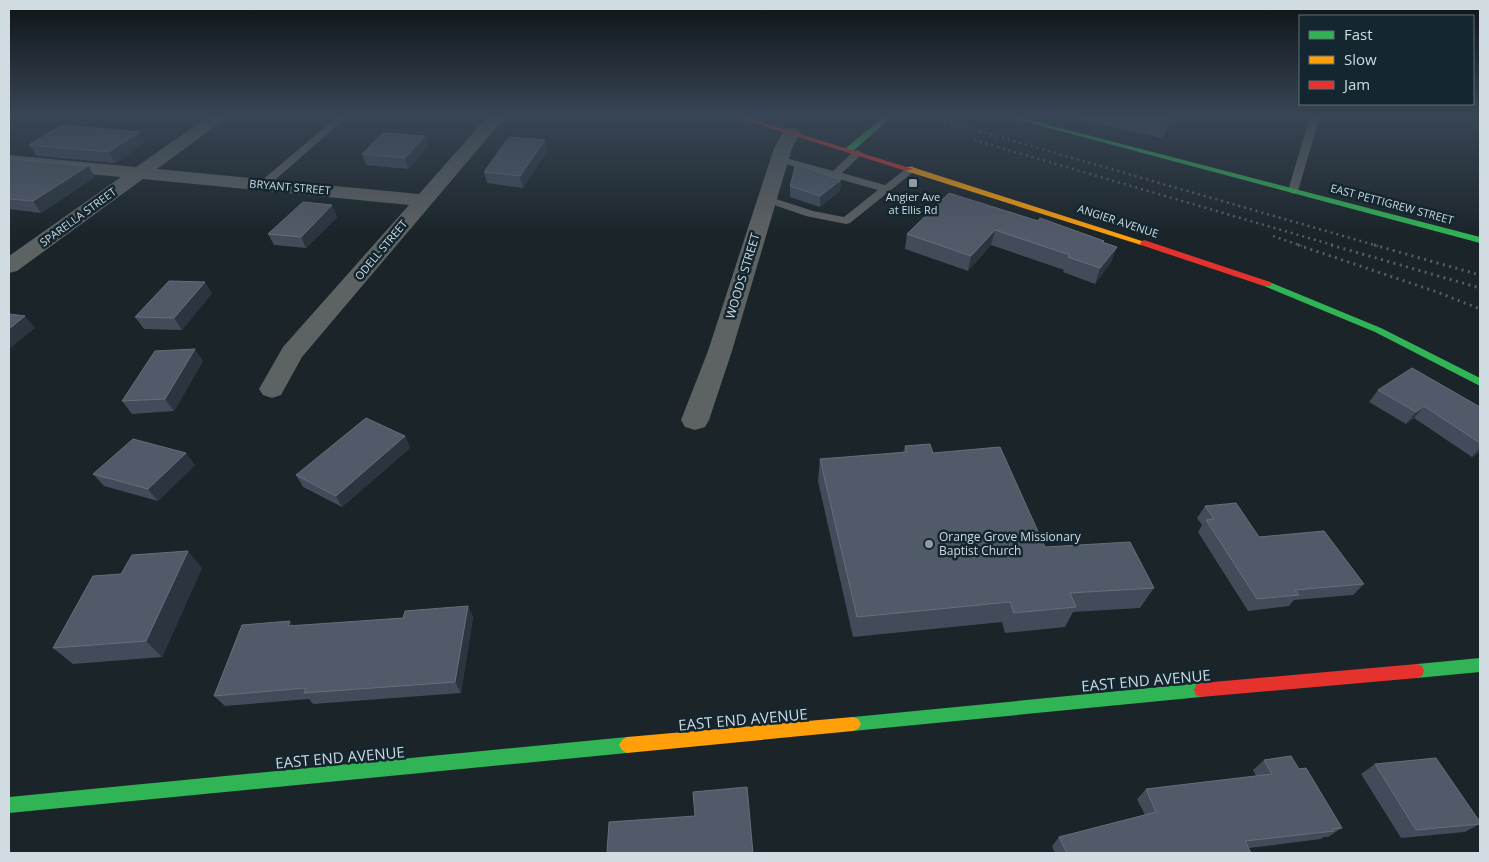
<svg xmlns="http://www.w3.org/2000/svg" width="1489" height="862" font-family="'Open Sans',sans-serif">
<style>
.lines{fill:none;stroke-linecap:round;stroke-linejoin:round}
.lane{fill:#5d6263;fill-rule:evenodd}
.street{fill:#5d6263;fill-rule:evenodd}
.fast{fill:#30b455;fill-rule:evenodd}
.slow{fill:#ff9f0a;fill-rule:evenodd}
.jam{fill:#e5322d;fill-rule:evenodd}
.rail-far1{stroke:#585e60;stroke-width:2.5;stroke-dasharray:2 4;stroke-linecap:butt}
.rail{stroke:#585e60;stroke-width:3;stroke-dasharray:2 4.5;stroke-linecap:butt}
.wall{fill:#424b59}
.shaded-wall{fill:#2b3540}
.building{fill:#515a68;stroke:#656e7b}
.poi-dot{fill:#909ba1;stroke:#14262f;stroke-width:2}
.labels{text-anchor:middle;stroke-width:5;stroke-linejoin:round;paint-order:stroke}
.far-street-label{font-size:11px;fill:#d0dbe2;stroke:#14262f}
.far-poi-label{font-size:11px;fill:#d0dbe2;stroke:#14262f}
.street-label{font-size:12px;fill:#d0dbe2;stroke:#14262f}
.poi-label{font-size:12px;fill:#d0dbe2;stroke:#14262f;text-anchor:start}
.near-street-label{font-size:15px;fill:#d0dbe2;stroke:#14262f}
</style>
<rect width="100%" height="100%" fill="#1a2429"/>
<g class="lines">
<path class="lane" d="M338 116H348L268 186H260L259 184 260 182Z
M1310 116H1320L1298 191 1293 194 1288 191Z
M858 150 863 153 842 173 885 185 908 167 912 166 917 169 850 223 846 224 806 216 763 201 762 199 767 196 813 211 844 217 878 190 775 161 774 159 779 156 833 171 854 151Z"/>
<path class="street" d="M209 116H229L157 169 419 194 488 116H506L302 357 281 395 272 398 263 395 259 389 283 347 409 205 143 179 17 271 9 273V256L121 177 9 167V155L136 167Z
M791 128 797 129 800 133 792 148 732 351 709 420 705 427 695 430 685 427 681 420 708 351 774 148 785 129Z"/>
<path class="fast" d="M885 116H893L852 152H846V148Z
M1004 116H1014L1480 237V243Z
M1267 281 1381 328 1480 378V386L1375 332 1264 286 1262 284Z
M1480 658V672L1417 678 1412 676 1410 671 1412 666 1417 664Z
M1201 683 1206 685 1208 690 1206 695 1201 697 853 731 848 729 845 724 848 719 853 717Z
M627 737 632 740 635 745 632 750 627 753 9 813V797Z"/>
<path class="slow" d="M906 167H912L1148 243 1147 245H1141L906 171Z
M853 717 858 719 861 724 858 729 853 731 627 753 622 750 619 745 622 740 627 737Z"/>
<path class="jam" d="M732 116H742L913 169 906 171Z
M1144 240 1270 282 1272 284 1270 286H1264L1141 245 1140 243Z
M1417 664 1422 666 1424 671 1422 676 1417 678 1201 697 1196 695 1194 690 1196 685 1201 683Z"/>
<path class="rail-far1" d="M927 116 1378 246
M974 140 1336 246
M1273 236 1302 246"/>
<path class="rail" d="M1298 245 1437 292 1480 309
M1331 245 1480 288
M1374 245 1480 275"/>
</g>
<path class="wall" d="M1063 116H1174L1162 138Z
M425 136 428 147 408 169 366 165 362 154Z
M145 143 115 163 37 156 29 145Z
M547 151 523 188 487 183 484 172Z
M9 159 88 166 95 177 41 213 9 209Z
M841 180 840 191 820 207 790 197V186Z
M949 193 1104 241 1103 243 1117 247 1111 262 1095 284 1063 272 1064 270 991 245 968 271 905 249 907 234Z
M332 205 337 217 306 248 274 245 268 234Z
M212 293 182 330 144 329 135 317Z
M203 361 174 411 132 414 122 401Z
M1378 390 1480 407V452L1472 457 1414 418 1406 424 1369 402Z
M405 436 410 448 342 507 303 487 296 475Z
M905 446 933 453 1045 547 1154 588 1140 608 1073 612 1065 627 1005 633 1002 622 853 637 818 481 820 459 903 453Z
M195 465 158 501 104 486 93 474Z
M1205 506 1259 537 1364 584 1353 595 1294 600 1289 606 1248 611 1198 532 1202 525 1197 518Z
M202 568 162 657 73 664 53 648Z
M468 606 473 617 461 693 313 704 309 699 225 706 214 696 294 626 403 618Z
M1264 760 1299 769 1342 828 1328 837H1324L1321 839 1249 848 1251 853H1055L1052 846 1059 837 1145 815 1137 799 1146 789 1256 776 1253 770Z
M1375 764 1480 822V824L1465 832 1401 838 1361 774Z"/>
<path class="shaded-wall" d="M1171 116H1174L1162 138 1170 118Z
M139 132 145 143 115 163 109 152Z
M425 136 428 147 408 169 405 158Z
M545 140 547 151 523 188 520 176Z
M88 166 95 177 41 213 33 201Z
M841 180 840 191 820 207V196Z
M332 205 337 217 306 248 301 237Z
M995 230 991 245 968 271 971 256Z
M1117 247 1111 262 1095 284 1100 268Z
M205 282 212 293 182 330 174 318Z
M25 316 35 328 9 349V329Z
M195 349 203 361 174 411 165 399Z
M1424 406 1414 418 1406 424 1416 412Z
M405 436 410 448 342 507 336 496Z
M1480 448V452L1472 457Z
M186 453 195 465 158 501 148 489Z
M188 551 202 568 162 657 146 641Z
M468 606 473 617 461 693 455 682Z
M290 621 299 633 288 626Z"/>
<path class="building" d="M1156 116H1171L1170 118Z
M62 125 139 132 109 152 29 145Z
M383 133 425 136 405 158 362 154Z
M509 137 545 140 520 176 484 172Z
M9 159 88 166 33 201 9 199Z
M796 164 841 180 820 196 790 186Z
M949 193 1038 221 1040 218 1104 241 1102 242 1117 247 1100 268 1068 257 1070 255 995 230 971 256 907 234Z
M303 202 332 205 301 237 268 234Z
M169 281 205 282 174 318 135 317Z
M9 314 25 316 9 329Z
M195 349 165 399 122 401 155 351Z
M1412 368 1480 407V443L1424 406 1416 412 1378 390Z
M366 418 405 436 336 496 296 475Z
M133 439 186 453 148 489 93 474Z
M930 444 933 453 1000 447 1045 547 1130 542 1154 588 1070 593 1076 607 1014 613 1010 602 857 617 820 459 907 452 905 446Z
M1236 503 1259 537 1324 531 1364 584 1295 590 1299 595 1257 599 1206 520 1214 519 1205 506Z
M188 551 146 641 53 648 93 576 121 574 132 555Z
M468 606 455 682 304 693 306 688 214 696 242 625 290 621 288 626 403 618 405 611Z
M1291 756 1299 769 1306 768 1342 828 1333 829 1334 831 1245 841 1251 853H1215L1214 852 1205 853H1067L1059 837 1156 812 1146 789 1272 774 1264 760Z
M1436 758 1480 822V824L1416 830 1375 764Z
M747 787 753 853H607L609 822 695 816 693 792Z"/>
<linearGradient id="sky" x2="0" y2="1"><stop stop-color="#0e1417"/><stop offset="0.49" stop-color="#384554"/><stop offset="1" stop-color="#384554" stop-opacity="0"/></linearGradient>
<rect width="1489" height="236" fill="url(#sky)"/>
<g class="poi-dot">
<rect x="908" y="178" width="10" height="10" rx="2.5"/>
<circle cx="929" cy="544" r="5"/>
</g>
<g class="labels">
<g class="far-street-label">
<text transform="translate(290 187) rotate(5)" y="4">BRYANT STREET</text>
<text transform="translate(1392 204) rotate(15)" y="4">EAST PETTIGREW STREET</text>
<text transform="translate(78 217) rotate(-36)" y="4">SPARELLA STREET</text>
<text transform="translate(1118 221) rotate(18)" y="4">ANGIER AVENUE</text>
<text transform="translate(381 250) rotate(-50)" y="4">ODELL STREET</text>
</g>
<g class="far-poi-label">
<text x="913" y="201">Angier Ave<tspan x="913" dy="13">at Ellis Rd</tspan></text>
</g>
<g class="street-label">
<text transform="translate(743 276) rotate(-73)" y="4">WOODS STREET</text>
</g>
<g class="poi-label">
<text x="939" y="541">Orange Grove Missionary<tspan x="939" dy="14">Baptist Church</tspan></text>
</g>
<g class="near-street-label">
<text transform="translate(1146 681) rotate(-5)" y="5">EAST END AVENUE</text>
<text transform="translate(743 720) rotate(-5)" y="5">EAST END AVENUE</text>
<text transform="translate(340 758) rotate(-5)" y="5">EAST END AVENUE</text>
</g>
</g>
<rect width="1489" height="862" fill="none" stroke="#d0dbe2" stroke-width="20"/>
<rect x="1299" y="15" width="175" height="90" fill="#14262f" stroke="#5f6e77"/>
<rect x="1309" y="31" width="25" height="8" fill="#30b455" stroke="#5f6e77"/>
<text x="1344" y="40" font-size="15" fill="#d0dbe2">Fast</text>
<rect x="1309" y="56" width="25" height="8" fill="#ff9f0a" stroke="#5f6e77"/>
<text x="1344" y="65" font-size="15" fill="#d0dbe2">Slow</text>
<rect x="1309" y="81" width="25" height="8" fill="#e5322d" stroke="#5f6e77"/>
<text x="1344" y="90" font-size="15" fill="#d0dbe2">Jam</text>
</svg>
